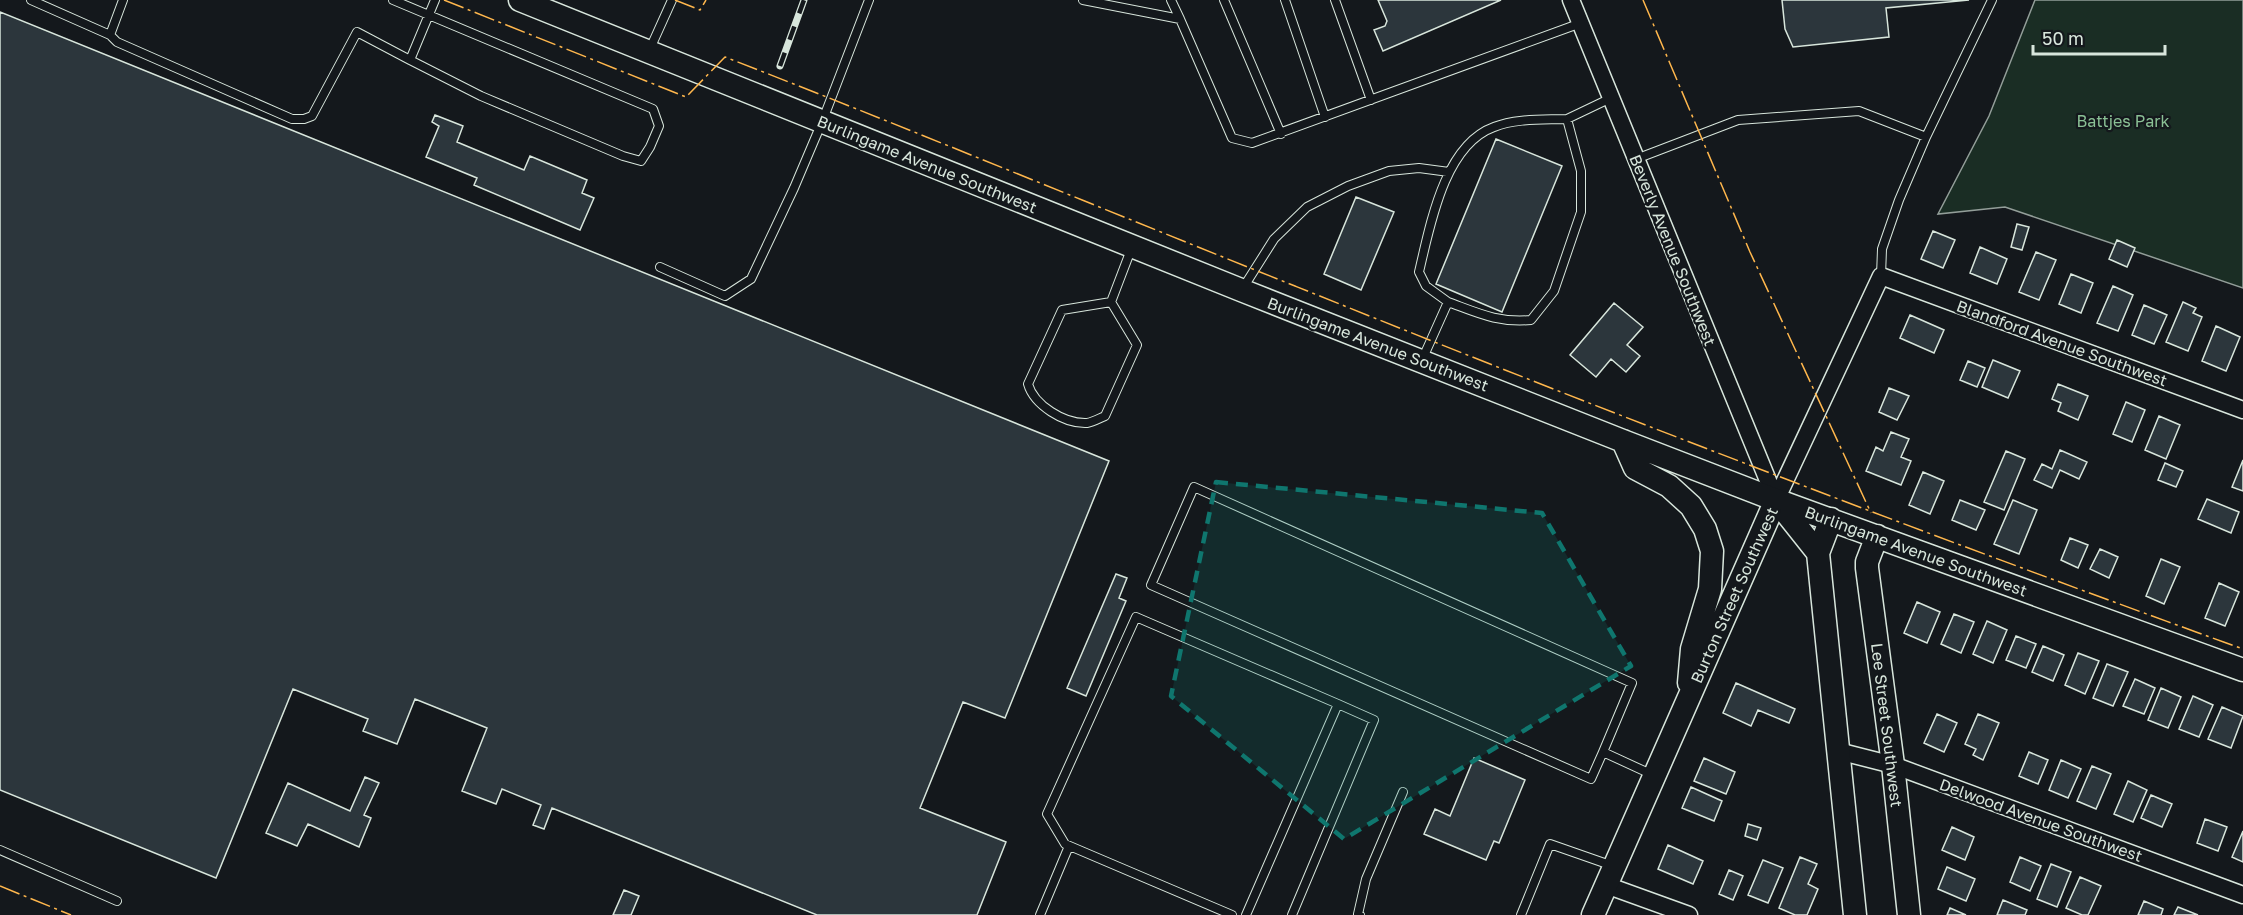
<svg xmlns="http://www.w3.org/2000/svg" width="2243" height="915" font-family="'Golos Text',sans-serif">
<style>
.green{fill:#1a2d24;stroke:#939e99;stroke-width:1.5}
.building{fill:#2c363c;stroke:#d8e6dc;stroke-width:1.5}
.lines{fill:none;stroke-linecap:round;stroke-linejoin:round}
.lane-casing{stroke:#d8e6dc;stroke-width:10}
.street-casing{stroke:#d8e6dc;stroke-width:19}
.secondary-casing{stroke:#d8e6dc;stroke-width:25}
.lane{stroke:#14181c;stroke-width:8}
.street{stroke:#14181c;stroke-width:16}
.secondary{stroke:#14181c;stroke-width:22}
.rail-casing{stroke:#d8e6dc;stroke-width:7}
.rail{stroke:#14181c;stroke-width:4.5;stroke-dasharray:14;stroke-linecap:butt}
.power{stroke:#ffb74d;stroke-width:1.5;stroke-dasharray:21 4.5 3 4.5;stroke-linecap:butt}
.marked{fill:#0f766e;fill-opacity:0.2;stroke:#0f766e;stroke-width:4.5;stroke-dasharray:12 8;stroke-linejoin:round}
.labels{text-anchor:middle;stroke-width:4.5;stroke-linejoin:round;paint-order:stroke}
.park-label{font-size:16px;fill:#8ac095;stroke:#14181c}
.street-label{font-size:16px;fill:#d8e6dc;stroke:#14181c}
</style>
<rect width="100%" height="100%" fill="#14181c"/>
<path class="green" d="M2035 0H2243V288L2005 207 1938 214 1989 116Z"/>
<path class="building" d="M1378 0H1501L1383 51 1374 30 1385 26 1387 21Z
M1782 0H1969L1886 8 1889 37 1793 47 1785 29Z
M0 12 1109 461 1005 718 963 702 920 808 1006 842 977 915H817L552 808 544 829 533 825 541 805 502 789 496 804 462 791 487 728 415 699 397 744 363 731 368 719 293 689 216 878 0 790Z
M435 115 463 126 457 142 524 170 530 156 587 180 582 193 594 198 580 230 474 185 477 178 426 157 439 126 432 122Z
M1496 139 1562 166 1502 312 1436 284Z
M1356 197 1394 212 1361 290 1324 274Z
M2017 224 2029 227 2022 250 2011 247Z
M1933 231 1955 240 1943 268 1921 259Z
M2117 240 2135 248 2127 267 2109 259Z
M1980 247 2007 259 1997 284 1970 273Z
M2036 252 2056 260 2039 300 2019 292Z
M2071 274 2093 283 2081 313 2059 304Z
M2113 286 2133 295 2118 331 2097 323Z
M2183 302 2196 308 2193 313 2202 317 2188 351 2166 342Z
M1614 303 1643 327 1627 345 1640 356 1626 372 1611 359 1596 377 1570 355Z
M2144 305 2167 315 2154 344 2132 335Z
M1910 315 1944 330 1934 353 1900 338Z
M2216 326 2240 337 2226 371 2202 361Z
M1993 360 2020 371 2008 398 1982 387Z
M1968 361 1985 368 1977 387 1960 380Z
M2058 384 2088 396 2078 420 2058 411 2061 403 2052 399Z
M1889 388 1909 396 1897 420 1879 412Z
M2126 402 2145 410 2132 442 2113 434Z
M2159 416 2180 425 2166 459 2145 450Z
M1891 432 1909 439 1901 457 1911 461 1901 485 1866 471 1876 447 1883 451Z
M2060 450 2087 462 2079 479 2060 470 2052 488 2034 480 2042 464 2052 469Z
M2006 451 2025 459 2004 510 1984 502Z
M2243 460V491L2232 487Z
M2165 463 2183 471 2176 487 2158 480Z
M1923 472 1944 481 1930 514 1909 505Z
M2207 499 2239 512 2231 533 2198 519Z
M1960 500 1985 510 1976 530 1952 520Z
M2013 500 2037 510 2019 554 1994 544Z
M2070 538 2088 545 2078 568 2061 560Z
M2100 549 2118 557 2109 578 2090 569Z
M2161 559 2180 567 2164 604 2146 596Z
M1116 574 1127 578 1119 598 1126 601 1086 696 1067 688Z
M2219 583 2239 592 2225 626 2205 618Z
M1917 602 1940 612 1927 643 1904 633Z
M1954 614 1974 622 1961 653 1941 644Z
M1987 621 2007 630 1993 663 1973 654Z
M2016 636 2036 644 2026 668 2006 660Z
M2043 646 2064 655 2053 681 2032 672Z
M2078 653 2099 661 2085 694 2065 685Z
M2107 664 2128 672 2113 706 2093 698Z
M2135 679 2155 688 2144 714 2123 706Z
M1736 683 1795 709 1789 723 1758 710 1751 726 1723 713Z
M2161 688 2181 697 2168 728 2148 720Z
M2193 696 2213 705 2199 737 2179 729Z
M2222 707 2243 716 2231 748 2208 739Z
M1937 714 1957 723 1944 752 1924 743Z
M1978 714 1999 723 1983 760 1973 755 1976 749 1965 744Z
M2029 752 2048 760 2038 784 2019 776Z
M1474 758 1525 780 1499 843 1494 841 1486 860 1424 834 1435 809 1450 816Z
M1704 758 1735 772 1726 794 1694 781Z
M2061 760 2081 769 2068 798 2049 790Z
M2092 766 2111 774 2096 809 2077 801Z
M365 777 379 783 364 815 371 818 359 847 308 824 297 846 266 833 288 783 350 811Z
M2128 781 2147 790 2133 822 2114 814Z
M1691 787 1722 801 1714 821 1682 808Z
M2151 795 2172 804 2162 827 2141 818Z
M2205 819 2227 827 2218 851 2197 843Z
M1748 824 1761 828 1757 840 1745 836Z
M1952 827 1974 837 1965 860 1942 850Z
M2243 831V862L2232 857Z
M1668 845 1703 861 1693 884 1658 869Z
M1800 857 1817 864 1808 884 1818 889 1807 915H1795L1779 908Z
M2020 857 2041 866 2030 891 2010 882Z
M1763 860 1783 868 1768 903 1748 895Z
M2051 864 2071 872 2057 907 2037 899Z
M1947 867 1975 879 1966 901 1938 889Z
M1729 870 1743 876 1733 900 1719 894Z
M2080 877 2101 886 2088 915H2082L2066 908Z
M624 890 639 896 631 915H613Z
M2003 900 2027 910 2025 915H1997Z
M2144 901 2163 909 2161 915H2138Z
M2178 907 2198 915H2174Z
M1950 908 1966 915H1947Z"/>
<g class="lines">
<g class="lane-casing">
<path id="lane" d="M31 0 110 35
M123 0 110 35 117 42 292 119H304L312 116 357 32 410 60 435 0
M393 0 653 109 659 126 650 147 641 161 623 156 481 96 410 60
M1083 0 1180 19 1232 138 1252 143 1581 23
M1171 0 1180 19
M1224 0 1281 134
M1285 0 1325 117
M1335 0 1371 100
M649 51 672 0
M1636 159 1738 120 1859 111 1926 137 1992 0
M660 267 725 296 751 279 794 188 822 122 869 0
M1881 276 1882 249 1899 200 1926 137
M1243 288 1274 239 1307 207 1348 186 1389 171 1419 168 1449 172
M1111 302 1137 345 1105 416C1100 418 1093 422 1087 423 1064 424 1034 405 1028 384L1062 310 1111 302 1132 247
M1448 302 1426 286 1419 272C1430 226 1444 145 1494 127 1516 118 1544 120 1567 119
M1422 360 1448 302C1478 313 1498 323 1531 320L1554 291 1581 212V171L1567 119 1611 98
M1603 752 1632 683 1194 487 1151 585 1591 779 1603 752 1653 775
M0 850 117 901
M1040 915 1069 846
M1232 915 1065 844 1047 814 1136 617 1338 704 1246 915
M1292 915 1374 720 1338 704
M1360 915 1358 914 1366 879 1403 792
M1521 915 1550 844 1613 866"/>
</g>
<g class="street-casing">
<path id="street" d="M1571 0 1776 500
M1776 500 1881 276 2243 410
M1838 751 1893 765 2243 895
M1606 885 1689 915"/>
</g>
<g class="secondary-casing">
<path id="secondary" d="M520 0 1241 290 1623 441 1776 500 2243 670
M1623 441 1635 468 1669 486 1691 506 1705 529 1712 551 1710 589 1692 649 1689 683
M1776 500 1818 553
M1831 519 1818 553 1855 915
M1877 536 1867 562V568L1893 765 1909 915
M1593 915 1776 500"/>
</g>
<use href="#lane" class="lane"/>
<use href="#street" class="street"/>
<use href="#secondary" class="secondary"/>
<g class="rail-casing">
<path id="rail" d="M780 66 804 0"/>
</g>
<use href="#rail" class="rail"/>
<path class="power" d="M444 0 686 97 725 57C915 131 1105 210 1295 286 1609 413 1925 534 2243 649
M675 0 700 10 706 0
M1643 0 1750 252 1871 513
M0 886 71 915"/>
</g>
<path class="marked" d="M1216 482 1542 513 1631 666 1344 839 1171 696Z"/>
<g class="labels">
<g class="park-label">
<text x="2123" y="127">Battjes Park</text>
</g>
<g class="street-label">
<text transform="translate(927 164) rotate(22)" y="6">Burlingame Avenue Southwest</text>
<text transform="translate(1673 250) rotate(68)" y="6">Beverly Avenue Southwest</text>
<text transform="translate(2062 343) rotate(20)" y="6">Blandford Avenue Southwest</text>
<text transform="translate(1378 344) rotate(21)" y="6">Burlingame Avenue Southwest</text>
<text transform="translate(1916 551) rotate(20)" y="6">Burlingame Avenue Southwest</text>
<text transform="translate(1734 595) rotate(-66)" y="6">Burton Street Southwest</text>
<text transform="translate(1887 725) rotate(83)" y="6">Lee Street Southwest</text>
<text transform="translate(2041 820) rotate(20)" y="6">Delwood Avenue Southwest</text>
</g>
</g>
<path d="M2033 45v9h132v-9" fill="none" stroke="#d8e6dc" stroke-width="3"/>
<text x="2042" y="45" font-size="18" fill="#d8e6dc" stroke="#14181c" stroke-width="4.5" paint-order="stroke">50 m</text>
</svg>
